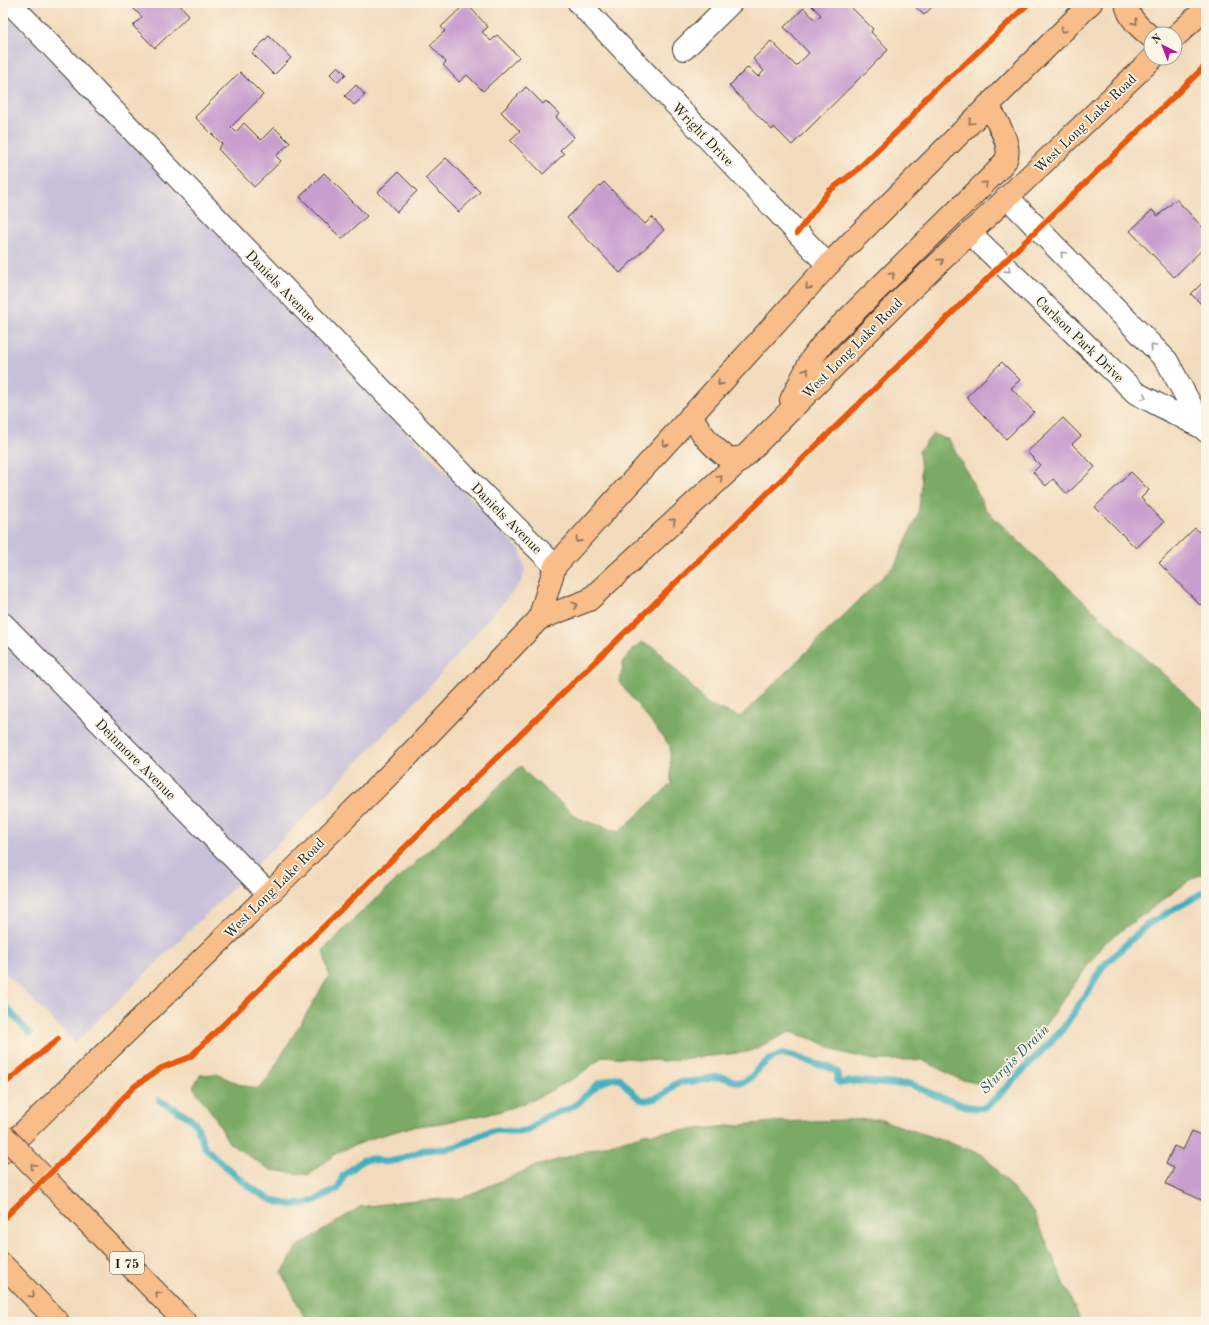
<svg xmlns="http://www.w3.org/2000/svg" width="1209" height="1325" font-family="'Old Standard TT',serif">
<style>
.industrial{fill:#c7c0d9}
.forest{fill:#7aaa65;stroke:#4b6340}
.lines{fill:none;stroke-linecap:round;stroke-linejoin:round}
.stream{stroke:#41afbf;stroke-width:7}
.building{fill:#c89ece}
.minor-casing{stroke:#3c3934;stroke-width:24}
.major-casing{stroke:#3c3934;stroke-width:24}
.highway-casing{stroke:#3c3934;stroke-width:24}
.minor{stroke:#fff;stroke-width:22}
.major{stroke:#f8bd89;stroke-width:22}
.highway{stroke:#f8bd89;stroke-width:22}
.highway-bridge-casing{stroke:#3c3934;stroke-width:24;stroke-linecap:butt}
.highway-bridge{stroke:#f8bd89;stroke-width:22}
.cycleway-casing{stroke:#fcf5e5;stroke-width:8}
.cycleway{stroke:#e8590c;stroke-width:6}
.oneway{stroke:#8a6c52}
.oneway2{stroke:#999}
.labels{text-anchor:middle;stroke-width:3.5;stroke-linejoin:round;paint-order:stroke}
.shield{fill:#fcf5e5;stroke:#5f5d58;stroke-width:1}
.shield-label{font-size:13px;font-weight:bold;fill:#1c1c1c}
.street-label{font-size:14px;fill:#1c1c1c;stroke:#fcf5e5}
.water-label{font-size:15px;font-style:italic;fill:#2d5e65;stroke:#fcf5e5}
</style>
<rect width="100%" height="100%" fill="#fcf5e5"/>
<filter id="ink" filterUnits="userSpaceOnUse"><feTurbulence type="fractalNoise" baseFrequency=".025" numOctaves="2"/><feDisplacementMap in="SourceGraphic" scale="8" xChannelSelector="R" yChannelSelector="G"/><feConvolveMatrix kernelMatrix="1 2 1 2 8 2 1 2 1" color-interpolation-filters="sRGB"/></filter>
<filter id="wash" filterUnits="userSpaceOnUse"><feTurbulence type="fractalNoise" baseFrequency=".012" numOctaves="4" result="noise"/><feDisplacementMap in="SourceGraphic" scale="16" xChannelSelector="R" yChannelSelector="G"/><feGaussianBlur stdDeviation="0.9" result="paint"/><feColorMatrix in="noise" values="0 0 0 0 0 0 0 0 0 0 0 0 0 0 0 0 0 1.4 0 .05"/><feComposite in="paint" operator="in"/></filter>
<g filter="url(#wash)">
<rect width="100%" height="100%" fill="#f2dbbc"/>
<path class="industrial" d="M3 10 520 550 525 569 521 582 422 695 293 829 75 1043 3 971Z"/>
<path class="forest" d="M933 434 949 440 971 480 985 509 1035 557 1206 713V872L1193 878 1103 944 1035 1039 1001 1070 980 1084 959 1079 922 1060H873L836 1051 818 1041 790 1032 748 1052 663 1061 603 1056 578 1076 533 1100 498 1112 441 1123 411 1127 376 1137 338 1152 309 1175 271 1170 229 1143 215 1117 193 1087 200 1075 217 1074 238 1084 258 1089 268 1078 329 976 323 950 355 918 521 766 527 774 578 818 619 832 671 784 670 746 620 683 624 659 641 642 655 648 708 704 740 717 895 565 918 514 922 486 919 451Z
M879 1119 982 1154 1033 1211 1081 1322H307L282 1273 297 1247 360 1207 407 1201 461 1198 536 1166 644 1134 773 1122Z"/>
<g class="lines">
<path class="stream" d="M3 1004 30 1034
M160 1101C169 1106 188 1114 194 1122 200 1129 200 1140 205 1147 211 1155 220 1161 227 1168 248 1186 272 1208 302 1204 317 1202 324 1194 338 1189L343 1176 363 1160 371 1159 385 1162 398 1160 424 1150 446 1149 458 1146 488 1132 497 1130 518 1132 529 1130 545 1117 568 1109 578 1103 598 1084 614 1078H619C626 1084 637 1100 644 1100 650 1101 662 1096 667 1092 672 1088 673 1083 681 1082 686 1081 691 1082 696 1081 704 1080 712 1076 720 1077 728 1077 736 1084 744 1082 749 1080 754 1074 757 1070 779 1048 786 1053 812 1063 821 1066 830 1065 837 1072L838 1081 840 1083 857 1081 891 1084H910L935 1095 965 1106 977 1108 986 1107 991 1103 1062 1030 1089 990 1102 967 1148 924 1206 891"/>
</g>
<g id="blocks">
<path class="building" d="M128 3H178L189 15 155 48 133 26 142 17Z
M466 3 488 27 482 32 491 41 497 35 519 57 483 91 467 75 459 82 443 65 446 62 430 45 445 31 441 27Z
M813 3H847L873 29 871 32 888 50 792 145 774 127 772 130 729 86 748 67 758 77 764 71 753 59 771 41 796 66 809 53 784 27 804 8 815 20 821 15 811 5Z
M911 3H936L924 15Z
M269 36 291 58 274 75 252 53Z
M338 66 346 74 338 82 330 74Z
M240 72 263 95 231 127 236 132 244 123 261 140 274 127 290 143 276 156 281 161 254 187 218 149 222 144 195 117Z
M356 85 365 95 354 105 345 96Z
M526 87 543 104 546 101 559 114 556 117 574 137 560 150 564 154 543 174 510 140 520 131 501 112Z
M446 158 480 192 459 212 425 178Z
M398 172 417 191 397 212 378 192Z
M324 173 367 216 342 239 300 197Z
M604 182 645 224 652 217 664 230 620 273 567 218Z
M1176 199 1206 231V246L1174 277 1130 231 1152 210 1158 216Z
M1206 279V309L1191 294Z
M1002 362 1020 380 1011 388 1034 412 1006 439 966 397Z
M1063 418 1081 436 1072 444 1095 467 1067 494 1053 479 1046 486 1033 472 1040 465 1027 452Z
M1131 472 1149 490 1141 498 1164 522 1136 548 1095 507Z
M1195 528 1206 539 1205 554 1206 556V599L1200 605 1159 563Z
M1192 1131 1206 1138V1202L1166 1184 1174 1168 1166 1164 1174 1146 1183 1150Z"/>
</g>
</g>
<g filter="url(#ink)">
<use href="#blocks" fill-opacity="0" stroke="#3c3934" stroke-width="1"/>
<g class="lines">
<g class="minor-casing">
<path id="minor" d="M10 3 462 473 555 566
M579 3 828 265
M684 49 731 3
M1007 197 1167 361 1203 428 1206 431
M970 233 1136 393 1203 428
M3 624 269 894"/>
</g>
<g class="major-casing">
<path id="major" d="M1126 3C1128 18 1140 28 1151 37
M1175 37 1206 8
M791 400 812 358 824 342 996 172C999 168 1003 164 1006 160 1013 144 995 119 988 105
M691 415C703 436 709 444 729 459L744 457
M539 619 555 566 828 265 1091 3
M3 1152 269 894 409 755 539 619 589 600 744 457 903 297 1153 58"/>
</g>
<g class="highway-casing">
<path id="highway" d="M70 1204 185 1322
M3 1265 58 1322"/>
</g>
<use href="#minor" class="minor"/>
<use href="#major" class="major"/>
<use href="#highway" class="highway"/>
<g class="highway-bridge-casing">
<path id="highway-bridge" d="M3 1135 70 1204"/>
</g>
<use href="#highway-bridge" class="highway-bridge"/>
<g class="cycleway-casing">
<path id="cycleway" d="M797 233 829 191 856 171 910 119 925 99 940 85 964 65 1029 3
M3 1085 58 1039
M3 1219 102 1123 119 1102 135 1086 161 1068 190 1057 1206 65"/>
</g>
<use href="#cycleway" class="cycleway"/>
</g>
<defs><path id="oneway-chevron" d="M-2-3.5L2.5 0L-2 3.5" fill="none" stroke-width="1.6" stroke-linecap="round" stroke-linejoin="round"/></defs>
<g class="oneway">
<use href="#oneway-chevron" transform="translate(1135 22) rotate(51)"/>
<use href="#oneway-chevron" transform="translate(1063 30) rotate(135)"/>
<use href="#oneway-chevron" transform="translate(971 122) rotate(135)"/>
<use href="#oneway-chevron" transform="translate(985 184) rotate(-45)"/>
<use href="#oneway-chevron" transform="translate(941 261) rotate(-43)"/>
<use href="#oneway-chevron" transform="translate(892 275) rotate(-45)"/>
<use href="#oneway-chevron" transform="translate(808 287) rotate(132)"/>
<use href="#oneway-chevron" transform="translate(806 371) rotate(-63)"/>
<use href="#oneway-chevron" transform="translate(720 383) rotate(132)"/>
<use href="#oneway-chevron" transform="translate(665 444) rotate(132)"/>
<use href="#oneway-chevron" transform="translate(720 478) rotate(-42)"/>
<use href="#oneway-chevron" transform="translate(673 521) rotate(-43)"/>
<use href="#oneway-chevron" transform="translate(578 540) rotate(132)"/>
<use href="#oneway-chevron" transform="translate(575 605) rotate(-22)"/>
<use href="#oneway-chevron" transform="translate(33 1166) rotate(-134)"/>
<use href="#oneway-chevron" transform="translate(158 1294) rotate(-134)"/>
<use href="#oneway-chevron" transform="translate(32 1295) rotate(46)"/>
</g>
<g class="oneway2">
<use href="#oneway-chevron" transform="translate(1063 254) rotate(-134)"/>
<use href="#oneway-chevron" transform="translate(1008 270) rotate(44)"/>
<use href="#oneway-chevron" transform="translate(1153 347) rotate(-134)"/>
<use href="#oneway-chevron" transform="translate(1144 397) rotate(27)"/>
</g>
</g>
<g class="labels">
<rect class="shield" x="110" y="1252" width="34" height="22" rx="3"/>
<g class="shield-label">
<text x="127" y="1268">I 75</text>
</g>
<g class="street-label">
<text transform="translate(1085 123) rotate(-44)" y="5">West Long Lake Road</text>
<text transform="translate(703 134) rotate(46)" y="5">Wright Drive</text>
<text transform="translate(281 286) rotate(46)" y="5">Daniels Avenue</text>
<text transform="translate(1080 339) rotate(44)" y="5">Carlson Park Drive</text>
<text transform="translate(852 348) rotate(-45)" y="5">West Long Lake Road</text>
<text transform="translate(507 518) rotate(45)" y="5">Daniels Avenue</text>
<text transform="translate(136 759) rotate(45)" y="5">Deinmore Avenue</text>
<text transform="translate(274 888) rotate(-45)" y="5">West Long Lake Road</text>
</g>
<g class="water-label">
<text transform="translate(1014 1059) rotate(-45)" y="5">Sturgis Drain</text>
</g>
</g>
<rect width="1209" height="1325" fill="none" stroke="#fcf5e5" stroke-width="16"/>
<g transform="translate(1163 46) rotate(318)"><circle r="19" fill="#fcf5e5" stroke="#a29e95"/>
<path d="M0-3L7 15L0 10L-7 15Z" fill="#b5179e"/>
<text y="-6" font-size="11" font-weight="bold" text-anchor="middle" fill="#1c1c1c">N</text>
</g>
</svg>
